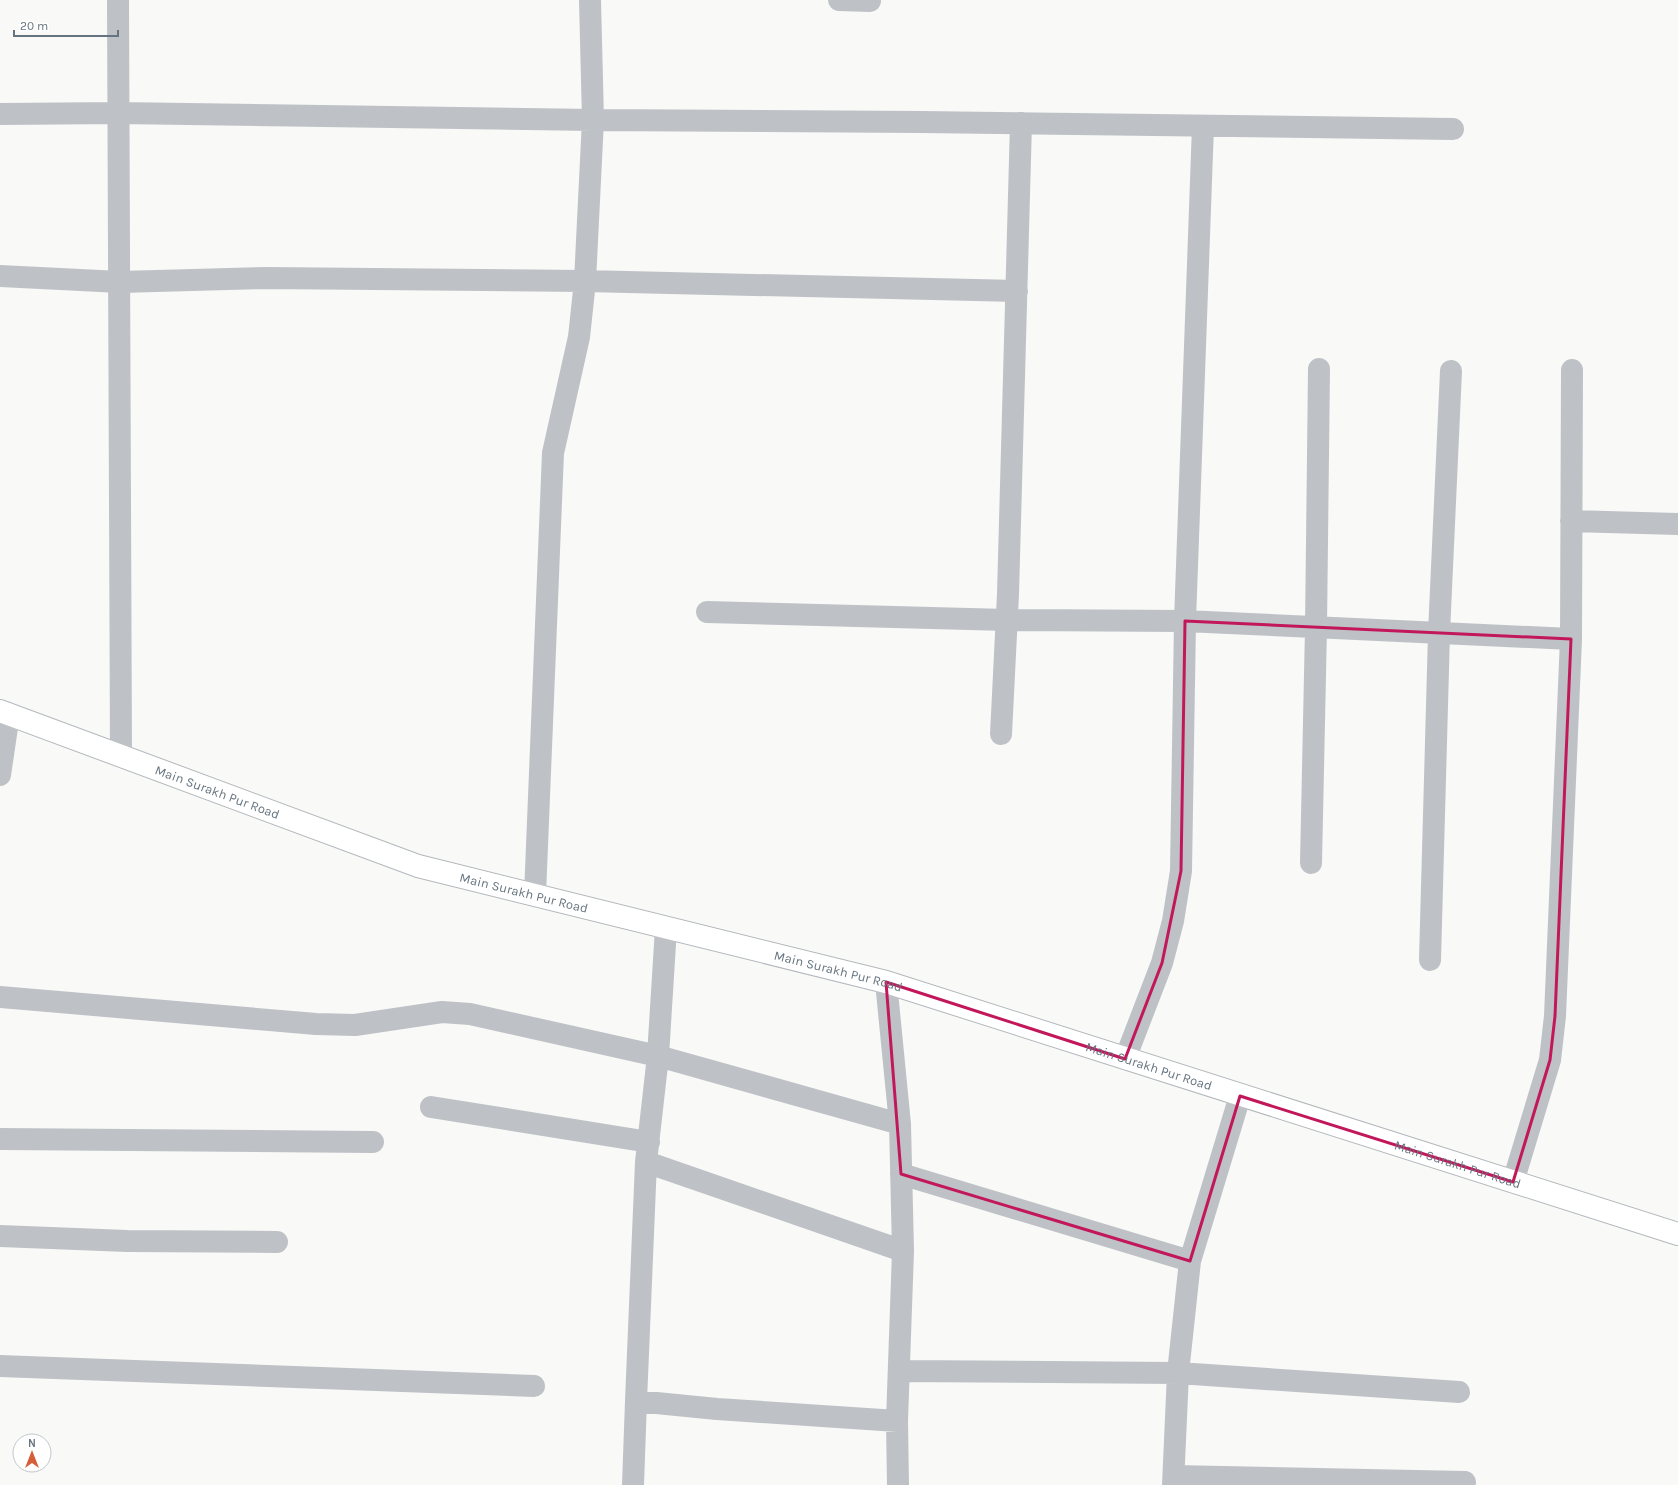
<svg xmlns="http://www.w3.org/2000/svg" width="1678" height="1485" font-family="Karla,sans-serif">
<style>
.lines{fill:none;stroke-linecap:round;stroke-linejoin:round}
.secondary-casing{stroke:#b3b8bd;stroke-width:24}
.street{stroke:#bec2c6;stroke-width:22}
.secondary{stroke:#fff;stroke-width:22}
.marked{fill:none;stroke:#c2185b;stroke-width:3;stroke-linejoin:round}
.labels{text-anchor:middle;stroke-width:4;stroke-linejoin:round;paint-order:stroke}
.street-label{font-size:13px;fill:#66747f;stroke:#fff}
</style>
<rect width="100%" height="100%" fill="#f9f9f7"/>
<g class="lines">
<g class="secondary-casing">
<g id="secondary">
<path id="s1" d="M0 711 418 866 886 982 1678 1234"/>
</g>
</g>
<path class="street" d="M118 0 121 755
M839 0 870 1
M0 114 119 113 593 120 922 122 1453 129
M0 276 120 282 266 278 585 281 1017 291
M1571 521 1678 524
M707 612 1007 620 1185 621 1571 639
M1001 734 1008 594 1021 123
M0 775 9 714
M1311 863 1316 628 1319 369
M535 895 553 453 579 337 585 281 593 120 590 0
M666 928 658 1056 646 1162 636 1401 717 1409 897 1421
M1430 960 1439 633 1451 371
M886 982 900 1124 903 1251 897 1421 898 1485
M0 997 316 1024 355 1025 442 1012 470 1014 658 1056 900 1124
M1125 1059 1162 963 1173 921 1181 871 1185 621 1203 126
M431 1107 649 1142
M0 1139 373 1142
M646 1162 903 1251
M901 1174 1190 1261
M1513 1182 1550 1060 1555 1016 1571 639 1572 370
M0 1236 127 1241 277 1242
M0 1366 534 1386
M899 1371 1178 1373 1459 1392
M1174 1476 1465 1482
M633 1485 636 1401
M1173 1485 1178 1373 1190 1261 1240 1096"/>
<use href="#secondary" class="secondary"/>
</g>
<path class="marked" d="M1185 621 1571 639 1555 1016 1550 1060 1513 1182 1240 1096 1190 1261 901 1174 886 982 1125 1059 1162 963 1181 871Z"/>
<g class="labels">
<g class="street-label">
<text dy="5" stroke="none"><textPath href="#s1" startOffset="232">Main Surakh Pur Road</textPath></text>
<text dy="5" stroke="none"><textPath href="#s1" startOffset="555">Main Surakh Pur Road</textPath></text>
<text dy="5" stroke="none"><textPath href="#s1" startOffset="879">Main Surakh Pur Road</textPath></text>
<text dy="5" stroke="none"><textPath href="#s1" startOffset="1204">Main Surakh Pur Road</textPath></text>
<text dy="5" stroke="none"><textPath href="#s1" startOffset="1528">Main Surakh Pur Road</textPath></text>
</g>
</g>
<g transform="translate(32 1453)"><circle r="19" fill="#ffffff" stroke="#c2c7cc"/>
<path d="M0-3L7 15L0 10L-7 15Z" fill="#d65e39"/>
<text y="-6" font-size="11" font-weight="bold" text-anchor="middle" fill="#66747f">N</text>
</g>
<path d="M14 30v6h104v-6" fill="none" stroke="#66747f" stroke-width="2"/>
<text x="20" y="30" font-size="12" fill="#66747f" stroke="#ffffff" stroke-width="3" paint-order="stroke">20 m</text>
</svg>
